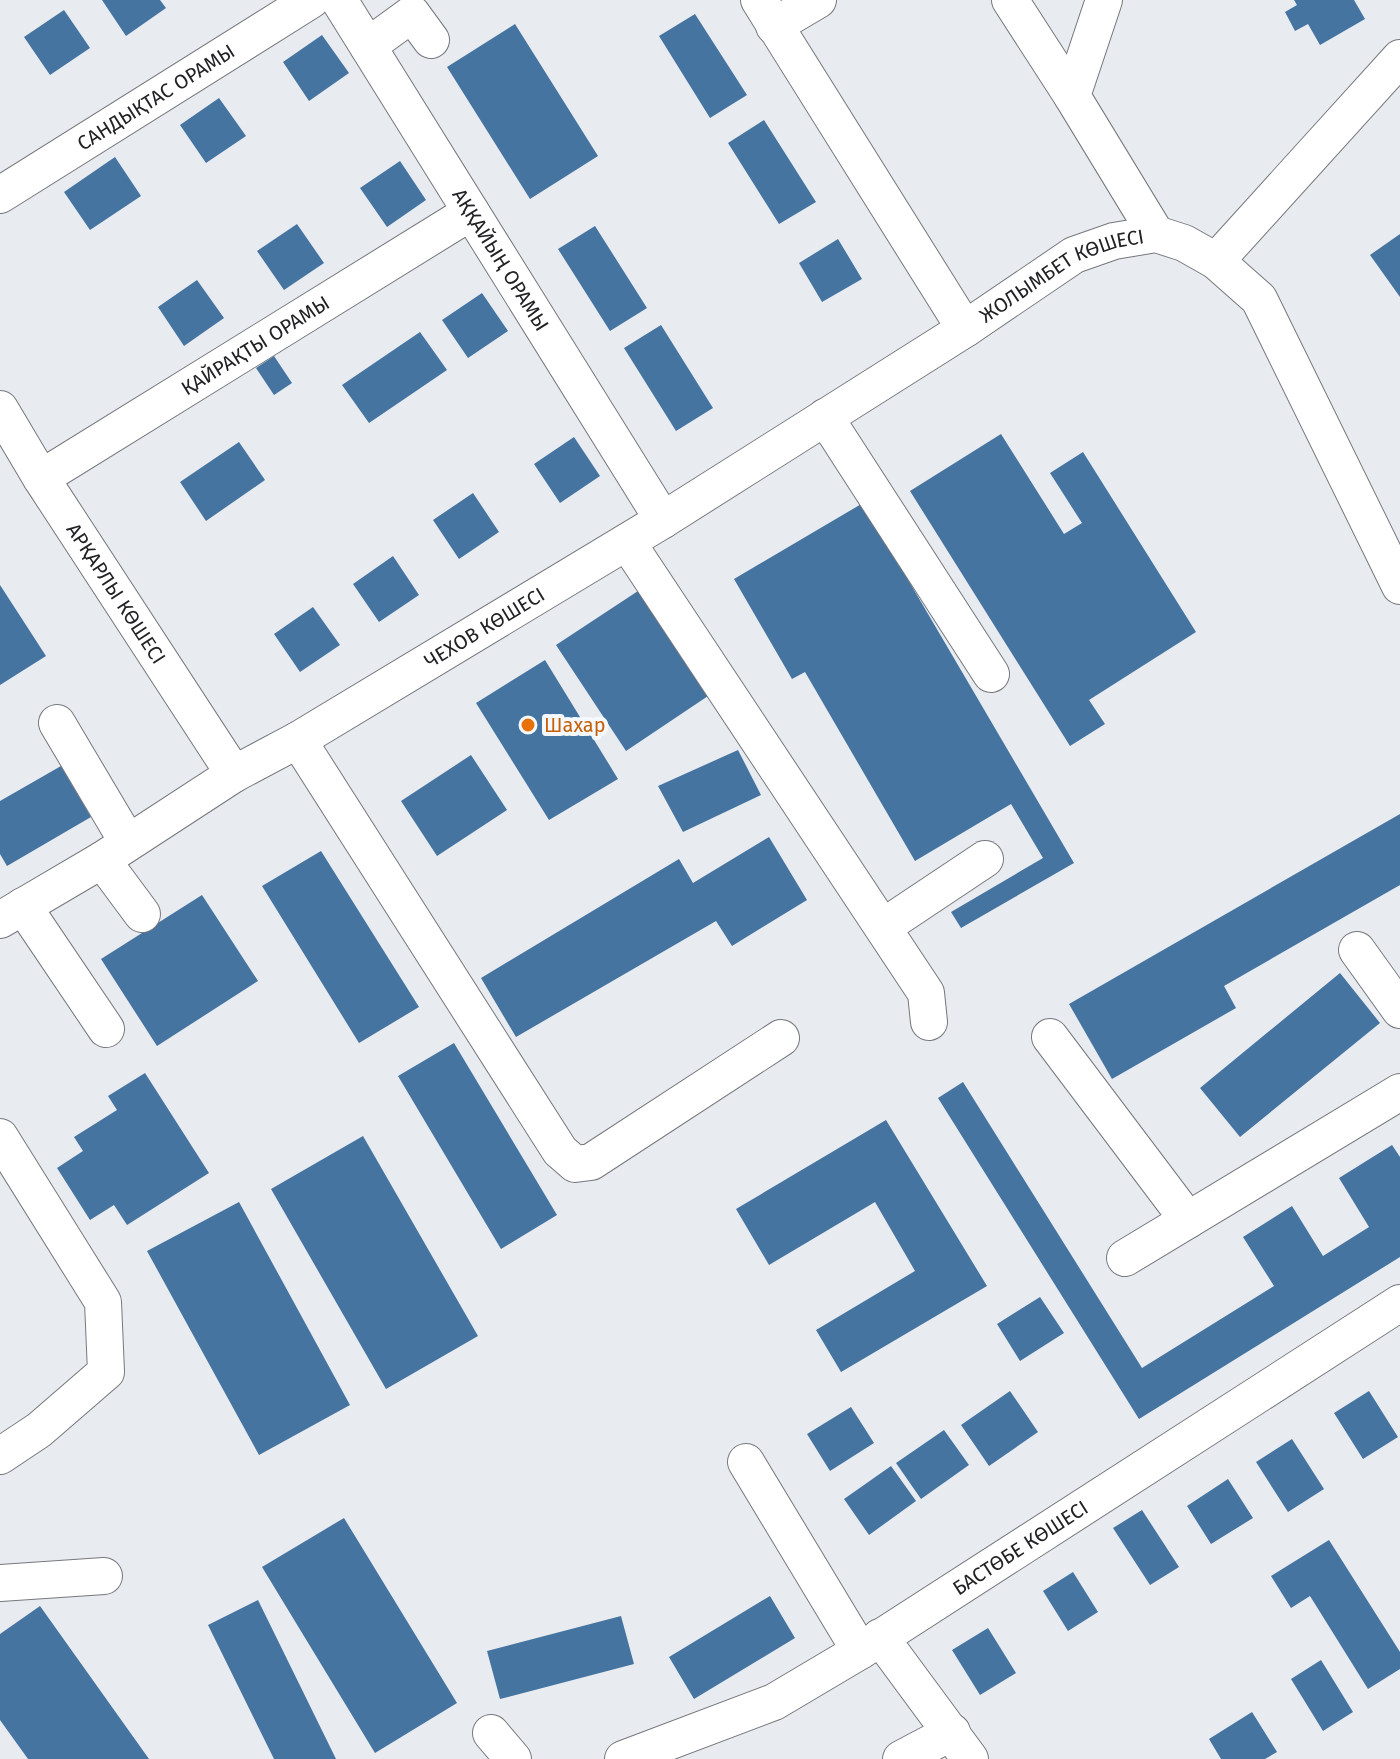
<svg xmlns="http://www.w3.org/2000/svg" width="1400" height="1759" font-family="'Fira Sans',sans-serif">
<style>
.building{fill:#4574a1}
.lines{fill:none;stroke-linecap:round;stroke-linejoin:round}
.minor-casing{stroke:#75787c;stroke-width:38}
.minor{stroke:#fff;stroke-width:36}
.food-dot{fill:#e8710a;stroke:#f5f9fd;stroke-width:3}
.labels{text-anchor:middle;stroke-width:8;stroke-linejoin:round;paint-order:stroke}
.street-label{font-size:20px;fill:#212223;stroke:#f5f9fd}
.food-label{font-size:20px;fill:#c56008;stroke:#f5f9fd;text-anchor:start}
</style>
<rect width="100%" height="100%" fill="#e8ebef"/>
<path class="building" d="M102 0H160L166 8 126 36Z
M1294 0H1354L1365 19 1320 45 1308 24 1295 31 1285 12 1297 5Z
M64 10 90 48 50 75 24 37Z
M695 14 747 95 710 118 659 36Z
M515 24 598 156 530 199 447 67Z
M322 35 349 73 309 101 283 62Z
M219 98 246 136 206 163 180 125Z
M764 120 816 202 779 224 728 143Z
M115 157 141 196 90 230 64 192Z
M400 161 426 200 387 227 360 188Z
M297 224 324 263 284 290 257 251Z
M595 226 647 308 610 331 558 249Z
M1400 234V297L1370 255Z
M838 239 862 279 822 302 799 263Z
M197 280 224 318 184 346 158 307Z
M482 293 508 331 468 358 442 320Z
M661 325 713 408 676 431 624 348Z
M420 332 447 370 369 423 342 385Z
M274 356 292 383 274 395 256 368Z
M1001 434 1064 534 1082 523 1050 473 1083 452 1196 632 1089 700 1105 724 1070 746 910 491Z
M574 437 600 476 560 503 534 464Z
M239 442 265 480 206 521 180 482Z
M473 493 499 532 459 559 433 520Z
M863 503 1074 863 961 928 951 912 1043 858 1011 804 915 861 805 672 792 679 734 579Z
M393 556 419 595 379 622 353 584Z
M0 585 46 656 0 685Z
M638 591 708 696 626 751 556 645Z
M313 607 340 645 300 672 274 634Z
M545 660 618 779 549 820 476 703Z
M738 750 761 795 683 832 658 786Z
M471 755 507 810 437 856 401 801Z
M61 766 91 817 7 866 0 854V801Z
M1400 814V885L1224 986 1236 1008 1112 1079 1069 1004Z
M769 837 807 900 732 946 716 921 516 1037 481 978 679 859 693 883Z
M321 851 419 1007 359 1043 262 886Z
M202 895 258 981 157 1046 101 959Z
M1340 973 1380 1023 1240 1137 1200 1088Z
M454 1043 557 1215 501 1249 398 1076Z
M145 1073 209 1173 127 1225 114 1205 90 1220 57 1168 83 1151 74 1137 117 1110 108 1096Z
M963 1082 1142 1368 1274 1286 1243 1237 1292 1206 1323 1256 1369 1227 1339 1178 1392 1145 1400 1157V1257L1139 1419 938 1098Z
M886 1120 987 1286 841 1372 816 1330 915 1271 875 1202 769 1265 736 1209Z
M363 1136 478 1336 386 1389 271 1189Z
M239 1202 350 1405 259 1455 147 1251Z
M1040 1297 1064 1333 1020 1361 997 1324Z
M1010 1391 1038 1432 989 1466 961 1425Z
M1369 1391 1398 1437 1363 1459 1334 1413Z
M851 1407 874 1443 830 1471 807 1434Z
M944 1430 969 1465 921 1499 896 1463Z
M1292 1439 1324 1489 1288 1512 1256 1462Z
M891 1466 916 1501 869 1535 844 1499Z
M1228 1479 1253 1518 1211 1544 1187 1506Z
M1142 1510 1179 1567 1150 1585 1113 1528Z
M344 1518 457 1703 375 1753 262 1567Z
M1329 1540 1400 1652V1669L1368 1689 1310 1596 1291 1608 1271 1576Z
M1073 1572 1098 1612 1068 1631 1043 1591Z
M770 1596 795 1638 694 1699 669 1657Z
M258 1600 336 1759H274L208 1625Z
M40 1606 149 1759H28L0 1720V1634Z
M621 1616 634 1664 500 1699 487 1651Z
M988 1628 1016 1673 980 1695 952 1650Z
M1321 1660 1353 1712 1323 1731 1291 1679Z
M1252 1712 1277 1752 1265 1759H1221L1209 1739Z"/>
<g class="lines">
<g class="minor-casing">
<g id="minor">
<path id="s1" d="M339 0 663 520"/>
<path d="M759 0 965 329"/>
<path d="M1010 0 1072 96"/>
<path d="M1104 0 1072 96 1156 234"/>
<path d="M774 26 818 0"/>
<path d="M368 46 412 14 431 40"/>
<path id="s2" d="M0 195 311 0"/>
<path d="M1216 261 1400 58"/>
<path id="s3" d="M0 409 41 478 234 774"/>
<path d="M825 417 991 674"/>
<path id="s4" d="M41 478 471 212"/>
<path d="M627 542 926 993 929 1022"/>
<path d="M57 723 127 841"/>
<path d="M298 740 560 1151 575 1164 591 1162 781 1038"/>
<path d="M102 860 142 914"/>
<path d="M23 906 106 1029"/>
<path id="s5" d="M0 920 102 860 234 774 298 740 663 520 965 329 1074 255 1114 241 1156 234 1184 243 1216 261 1259 299 1400 586"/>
<path d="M883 927 985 859"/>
<path d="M1357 950 1400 1010"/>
<path d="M1050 1037 1188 1220"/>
<path d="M0 1137 103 1302 106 1372 39 1430 0 1456"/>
<path d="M1125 1258 1400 1092"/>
<path d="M746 1462 860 1651"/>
<path d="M0 1583 104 1576"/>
<path d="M880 1637 970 1759"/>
<path d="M491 1733 513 1759"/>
<path id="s6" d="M623 1759 774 1702 860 1651 1400 1303"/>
<path d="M901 1759 952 1732"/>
</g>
</g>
<use href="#minor" class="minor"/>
</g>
<circle class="food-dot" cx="528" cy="725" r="8"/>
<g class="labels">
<g class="street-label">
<text dy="7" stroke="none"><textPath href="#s2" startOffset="184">САНДЫҚТАС ОРАМЫ</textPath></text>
<text dy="7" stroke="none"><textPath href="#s1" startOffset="306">АҚҚАЙЫҢ ОРАМЫ</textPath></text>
<text dy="7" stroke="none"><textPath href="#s5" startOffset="1244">ЖОЛЫМБЕТ КӨШЕСІ</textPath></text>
<text dy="7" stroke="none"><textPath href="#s4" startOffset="252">ҚАЙРАҚТЫ ОРАМЫ</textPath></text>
<text dy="7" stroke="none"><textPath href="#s3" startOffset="218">АРҚАРЛЫ КӨШЕСІ</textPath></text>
<text dy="7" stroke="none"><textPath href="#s5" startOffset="566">ЧЕХОВ КӨШЕСІ</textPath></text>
<text dy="7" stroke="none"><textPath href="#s6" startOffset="452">БАСТӨБЕ КӨШЕСІ</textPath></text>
</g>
<g class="food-label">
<text x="544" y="732">Шахар</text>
</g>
</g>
</svg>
